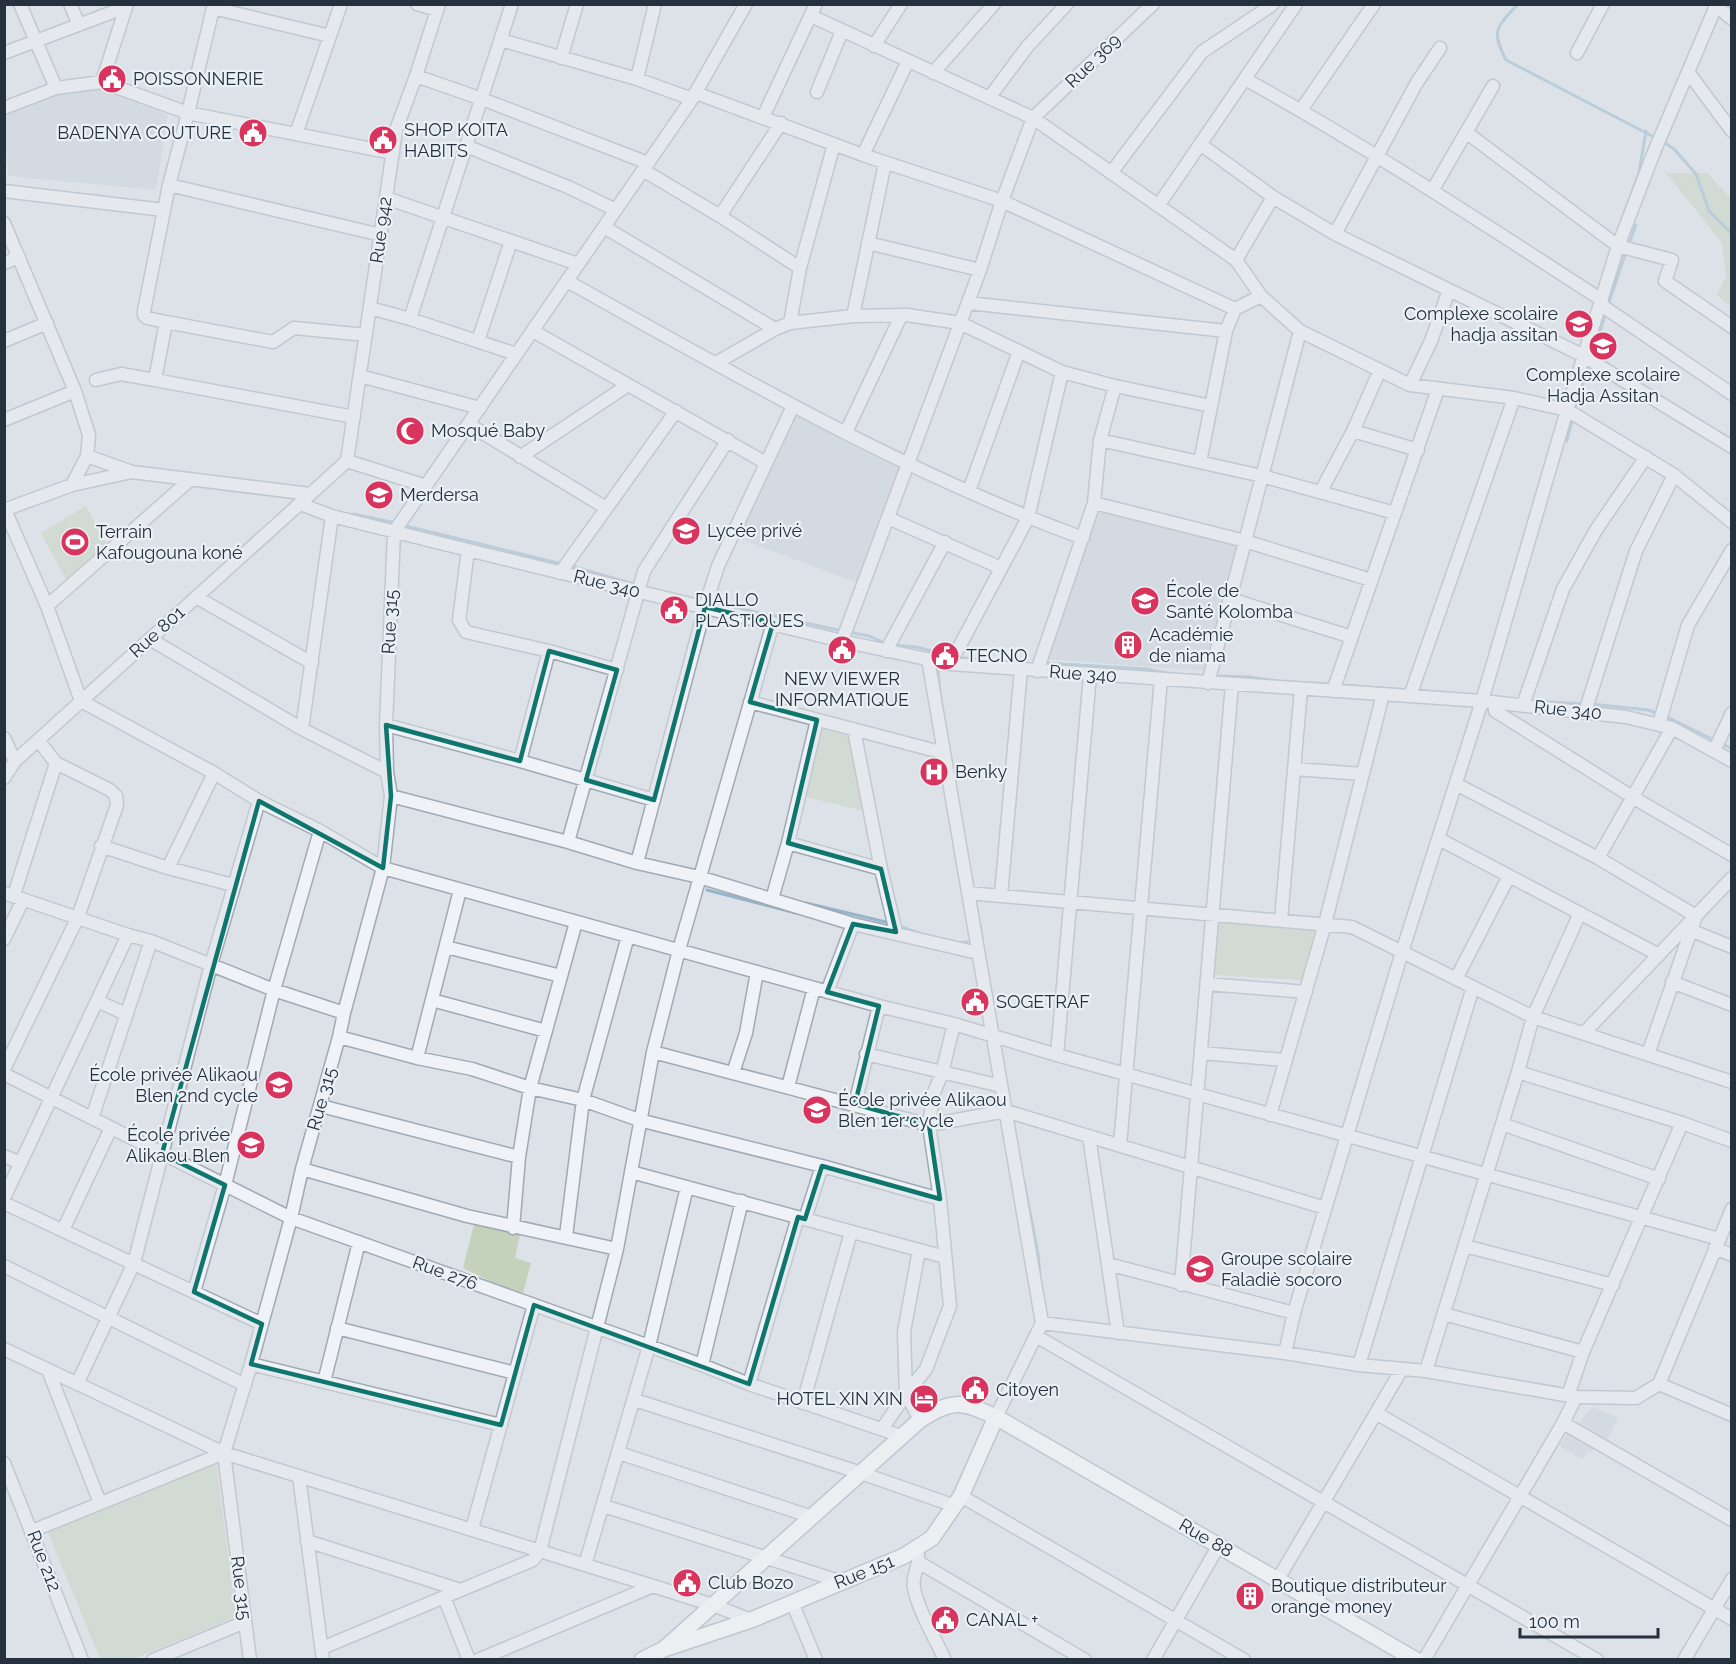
<svg xmlns="http://www.w3.org/2000/svg" width="1736" height="1664" font-family="Raleway,sans-serif">
<style>
.built{fill:#cad1da}
.green{fill:#c4d2bc}
.lines{fill:none;stroke-linecap:round;stroke-linejoin:round}
.stream{stroke:#93b4cb;stroke-width:3}
.minor-casing{stroke:#a1a9b2;stroke-width:15}
.major-casing{stroke:#9aa7b4;stroke-width:18}
.minor{stroke:#eff2f6;stroke-width:12}
.major{stroke:#fff;stroke-width:15}
.marked{fill:none;stroke:#0f766e;stroke-width:4.5;stroke-linejoin:round}
.labels{text-anchor:middle;stroke-width:4.5;stroke-linejoin:round;paint-order:stroke}
.street-label{font-size:18px;fill:#25313f;stroke:#ebf0f5}
.poi-label{font-size:18px;fill:#25313f;stroke:#ebf0f5;text-anchor:start}
</style>
<rect width="100%" height="100%" fill="#dce2e8"/>
<path class="built" d="M100 86 168 115 156 190 9 176 5 150 4 115 70 89Z
M796 409 904 463 858 583 735 537Z
M1098 509 1240 544 1206 671 1046 659Z
M1592 1407 1618 1417 1606 1443 1578 1424Z
M1571 1429 1596 1445 1591 1453 1588 1452 1582 1459 1559 1446Z"/>
<path class="green" d="M1666 173H1707L1731 199V307L1717 295 1726 277 1722 243Z
M86 506 110 551 67 582 41 533Z
M821 729 852 737 868 812 806 797Z
M1222 919 1314 926 1318 935 1303 980 1214 975 1217 923Z
M474 1224 520 1235 515 1258 531 1263 523 1293 492 1282 463 1268Z
M216 1460 236 1617 133 1659H100L47 1530Z"/>
<g class="lines">
<path class="stream" d="M1518 4C1496 28 1491 30 1506 60L1656 138
M1662 141 1674 149 1696 174 1709 211 1732 234
M1625 211 1639 173 1646 131
M1628 246 1636 225
M1608 305 1626 252
M1592 357 1606 312
M1574 411 1590 363
M1567 441 1573 417
M353 514 396 523
M402 525 562 564
M568 565 637 585
M710 602 842 631
M848 632 869 636 887 644
M894 645 916 647 952 656
M958 657 981 661
M1044 663 1147 669 1166 673
M938 672 940 693
M1188 675 1208 676
M1215 676 1249 677 1277 681
M1289 682 1331 684
M1340 685 1408 690
M1415 690 1447 693
M1531 701 1585 704
M1591 704 1648 710 1659 714
M1665 716 1716 741
M1722 744 1732 749
M707 890 796 913
M806 903 890 923
M980 924 984 953
M899 926 924 935
M956 943 967 942
M1024 1181 1038 1254 1040 1275"/>
<g class="minor-casing">
<path id="minor" d="M20 4 56 88
M70 4 79 25
M417 4 437 10
M1714 4 1732 19
M213 8 330 36 341 4
M811 16 1033 118 1236 260 1261 296 1300 331 1410 385 1514 398 1567 410 1674 475 1732 522
M501 40 637 79 692 99
M874 46 901 4
M4 53 126 7
M1577 53 1603 4
M561 58 577 4
M1688 72 1732 131
M933 73 994 4
M416 76 482 99 648 163
M637 79 655 4
M1245 79C1368 147 1484 224 1602 300
M102 82 127 4
M817 92 842 31
M696 93 863 155 1002 201 1235 309
M989 98 1027 47 1067 4
M4 108 56 88 102 82 188 113 393 153
M1301 110 1374 4
M763 117 816 4
M1467 133 1618 246 1672 260 1665 281 1732 327
M296 134 330 36
M1200 144 1273 197 1335 234 1584 356
M466 146 568 187 616 210
M863 155 908 61
M643 170 720 216 800 268
M1111 173 1202 52 1272 5
M169 185 381 235
M4 191 164 210
M1432 191 1493 86
M386 198 578 264
M1158 206 1296 4
M720 216 781 123
M4 223 75 391 89 435 87 456 72 485
M604 227 775 329
M1335 234 1416 84 1440 48
M868 243 980 270
M1236 260 1273 197
M4 263 19 257
M567 281C734 374 902 472 1083 538
M968 303 1226 331
M1601 305 1732 394
M370 308 410 319 516 354
M853 316 885 163
M410 319 512 4
M166 322 147 318 144 315V311L169 185 188 113 214 4
M790 323 800 268 834 144
M533 331 766 463
M4 341 47 323
M478 341 511 241
M1585 357 1732 447
M716 363 775 329 790 323 853 316 907 315 960 323 1062 372 1115 386 1211 406
M360 376 480 408
M96 380 121 374 155 380
M1410 385 1431 341 1449 290
M354 417 155 380 166 322 273 342 294 328 366 335
M4 420 75 391
M468 424 606 508
M1353 431 1418 450
M846 432 901 316
M1100 440 1262 476 1395 513
M87 456 132 472 310 494
M520 457 628 385
M347 461 396 130 416 76 439 4
M347 461 426 486
M1200 462 1226 331 1235 309 1261 296
M969 491 1019 351
M1321 491 1353 431 1380 370
M1094 503 1245 541 1371 580
M300 504 332 516 468 550 842 641 950 664 1482 701 1626 717 1672 728 1732 761
M4 510 72 485 132 472
M5 510 47 606 81 701 214 773 259 801 320 831 383 868 879 1006 954 1024 1057 1055 1719 1239
M888 518 1001 568
M468 550 459 620 466 632 549 651 617 670
M560 573 676 411
M196 597 312 663
M1230 599 1352 637
M47 606 191 479
M150 639 302 729 387 772
M842 641 980 270 1002 201 1033 118 1153 4
M886 651 945 542
M928 659 1042 1323 996 1417
M950 664 1028 518 1062 372
M1037 671 1094 503 1100 440 1115 386
M1208 683 1300 331
M1333 691 1438 389
M1410 696 1514 398
M750 702 944 753
M1495 703V711L1634 798 1732 855
M1523 705 1563 589 1596 530 1646 457
M1585 712 1636 551 1674 475
M1659 724 1688 625 1732 550
M386 725 520 761 654 800
M302 729 332 516
M854 730 881 869 896 932
M4 738 15 761
M1714 751 1732 713
M520 761 549 651
M1294 769 1363 774
M4 778 15 761 347 461
M1456 784 1598 858 1696 916 1648 1054
M391 796 568 842 637 863 699 877 853 924 978 953
M1439 839 1659 955
M568 842 644 571 728 440
M788 843 881 869
M101 846 168 868 233 885
M1598 858 1672 728
M637 863 705 607 718 566 793 406
M168 868 214 773
M4 893 128 935 151 941 274 990 344 1013
M968 893 1352 927 1533 1017 1732 1082
M14 895 56 763
M1001 895 1021 669
M772 899 788 843 817 720
M1281 920 1301 689
M1690 930 1732 947
M4 939 23 900
M446 947 561 976
M1456 979 1509 876
M1672 982 1732 1005
M1207 984 1306 992
M827 992 853 924
M432 1000 546 1031
M97 1001 126 1014
M1584 1033 1732 878
M339 1037 417 1058 472 1069 530 1088 583 1100 639 1120 822 1166 940 1199
M653 1052 929 1125 1006 1111 1325 1208
M1201 1053 1285 1060
M866 1054 1001 1086
M1057 1055 1090 675
M417 1058 460 890
M4 1069 78 917 117 805 116 796 110 790 56 763 38 740
M1518 1072 1682 1123 1732 1141
M733 1073 746 1033 757 972
M4 1074 291 1218 702 1365 749 1384 901 1436
M788 1087 814 988
M855 1104 879 1006
M321 1106 519 1157
M1270 1115 1325 924 1383 694
M92 1118 151 941
M1502 1124 1659 1179
M1089 1136 1118 1333
M1120 1145 1161 679
M4 1156 21 1163
M302 1169 467 1216 617 1249
M631 1172 945 1257
M4 1198 128 935
M4 1203 262 1324
M805 1219 822 1166
M513 1228 519 1157 530 1088 576 922
M63 1230 111 1128
M566 1236 583 1100 628 936
M1465 1246 1613 1285
M1715 1248 1732 1255
M1108 1264 1294 1313
M4 1266 245 1385
M1181 1285 1232 684
M194 1292 225 1185 274 990 320 831
M1444 1314 1583 1352
M1042 1323 1285 1353 1359 1365 1426 1371 1576 1397 1636 1398 1659 1384 1732 1209
M337 1328 515 1373
M1036 1336 1597 1660
M4 1349 224 1453 653 1586 713 1605 751 1620
M1285 1353 1294 1313 1402 952 1482 701 1567 410 1618 246 1654 152 1716 6
M251 1364 501 1425
M702 1365 742 1201
M1359 1365 1473 987
M48 1370 100 1503
M1426 1371 1518 1072 1533 1017 1580 913
M324 1382 359 1242
M77 1384 134 1263 211 965 259 801
M749 1384 798 1217
M1659 1384 1732 1415
M1568 1396 1583 1352 1682 1123
M635 1400 861 1473 955 1506
M803 1403 851 1232
M1376 1413 1732 1619
M920 1420 906 1394 926 1369 950 1306 940 1199 929 1125 933 1095 942 1073 954 1024
M1563 1423 1732 1520
M882 1429 906 1394 904 1332 919 1250
M619 1453 812 1517
M4 1463 82 1660
M299 1476 323 1660
M961 1496 1244 1660
M604 1506 842 1582
M472 1529 534 1305
M32 1531 224 1453
M307 1541 460 1590
M918 1555C920 1567 911 1576 914 1588 918 1610 935 1638 945 1660
M920 1563 1085 1660
M585 1565 649 1346 687 1187
M1278 1579 1402 1369
M444 1597 469 1660
M792 1602 816 1660
M322 1648 533 1560 540 1551 617 1249 653 1052 679 950 773 623
M153 1660 245 1622
M250 1660 224 1453 251 1364 291 1218 302 1169 339 1037 344 1013 383 868 391 796 387 772 386 725 394 532 692 99 746 4
M478 1660 653 1586
M1153 1660 1219 1545
M1424 1660 1563 1423 1576 1397
M1684 1660 1732 1579"/>
</g>
<g class="major-casing">
<path id="major" d="M664 1649 920 1420C953 1399 961 1401 996 1417L1416 1660
M642 1660 664 1649 751 1620 904 1556 932 1538 961 1496 996 1417"/>
</g>
<use href="#minor" class="minor"/>
<use href="#major" class="major"/>
</g>
<path d="M0 0H1736V1664H0ZM705 607 773 623 750 702 817 720 788 843 881 869 896 932 853 924 827 992 879 1006 855 1104 929 1125 940 1199 822 1166 805 1219 798 1217 749 1384 534 1305 501 1425 251 1364 262 1324 194 1292 225 1185 162 1154 259 801 383 868 391 796 386 725 520 761 549 651 617 670 586 780 654 800Z" fill="#dce2e8" fill-opacity=".55" fill-rule="evenodd"/>
<path class="marked" d="M705 607 773 623 750 702 817 720 788 843 881 869 896 932 853 924 827 992 879 1006 855 1104 929 1125 940 1199 822 1166 805 1219 798 1217 749 1384 534 1305 501 1425 251 1364 262 1324 194 1292 225 1185 162 1154 259 801 383 868 391 796 386 725 520 761 549 651 617 670 586 780 654 800Z"/>
<defs>
<g id="civic-disc" transform="scale(1.5)"><circle r="9.5" fill="#d9345d" stroke="#ebf0f5"/><path d="M-.6-6.5H3V-4.5H.6V-3L4-1V1h2V6H-6V1h2V-1L-.6-3ZM-1.2 2.5V6h2.4V2.5Z" fill="#fff"/></g>
<g id="school-disc" transform="scale(1.5)"><circle r="9.5" fill="#d9345d" stroke="#ebf0f5"/><path d="M0-5L7-2L0 1L-7-2ZM-4 1L0 2.5L4 1V4Q0 6-4 4Z" fill="#fff"/></g>
<g id="mosque-disc" transform="scale(1.5)"><circle r="9.5" fill="#d9345d" stroke="#ebf0f5"/><path d="M3.5-4.9A6 6 0 1 0 3.5 4.9A5 5 0 1 1 3.5-4.9Z" fill="#fff"/></g>
<g id="stadium-disc" transform="scale(1.5)"><circle r="9.5" fill="#d9345d" stroke="#ebf0f5"/><path d="M0-5a6.5 5 0 1 0 0 10a6.5 5 0 1 0 0-10ZM-3.5-1.8h7v3.6h-7Z" fill="#fff"/></g>
<g id="building-disc" transform="scale(1.5)"><circle r="9.5" fill="#d9345d" stroke="#ebf0f5"/><path d="M-4-6H4V6H1V3H-1V6H-4ZM-2.5-4.3h1.7v1.8h-1.7ZM.8-4.3h1.7v1.8H.8ZM-2.5-1h1.7V.8h-1.7ZM.8-1h1.7V.8H.8Z" fill="#fff"/></g>
<g id="hospital-disc" transform="scale(1.5)"><circle r="9.5" fill="#d9345d" stroke="#ebf0f5"/><path d="M-5-5h3v3.5h4V-5h3V5h-3V1.5h-4V5h-3Z" fill="#fff"/></g>
<g id="hotel-disc" transform="scale(1.5)"><circle r="9.5" fill="#d9345d" stroke="#ebf0f5"/><path d="M-6-4.5h1.5V1H6V5H4.5V3h-9V5H-6ZM-4 0a1.8 1.8 0 1 1 3.6 0ZM.5 0V-2.5h3Q6-2.5 6 0Z" fill="#fff"/></g>
</defs>
<g fill-rule="evenodd">
<use href="#civic-disc" x="112" y="79"/>
<use href="#civic-disc" x="253" y="133"/>
<use href="#civic-disc" x="383" y="140"/>
<use href="#school-disc" x="1579" y="324"/>
<use href="#school-disc" x="1603" y="346"/>
<use href="#mosque-disc" x="410" y="431"/>
<use href="#school-disc" x="379" y="495"/>
<use href="#school-disc" x="686" y="531"/>
<use href="#stadium-disc" x="75" y="542"/>
<use href="#school-disc" x="1145" y="601"/>
<use href="#civic-disc" x="674" y="610"/>
<use href="#building-disc" x="1128" y="645"/>
<use href="#civic-disc" x="842" y="650"/>
<use href="#civic-disc" x="945" y="656"/>
<use href="#hospital-disc" x="934" y="772"/>
<use href="#civic-disc" x="975" y="1002"/>
<use href="#school-disc" x="279" y="1085"/>
<use href="#school-disc" x="817" y="1110"/>
<use href="#school-disc" x="251" y="1145"/>
<use href="#school-disc" x="1200" y="1269"/>
<use href="#civic-disc" x="975" y="1390"/>
<use href="#hotel-disc" x="924" y="1399"/>
<use href="#civic-disc" x="687" y="1583"/>
<use href="#building-disc" x="1250" y="1596"/>
<use href="#civic-disc" x="945" y="1620"/>
</g>
<g class="labels">
<g class="street-label">
<text transform="translate(1093 61) rotate(-44)" y="6">Rue 369</text>
<text transform="translate(381 230) rotate(-82)" y="6">Rue 942</text>
<text transform="translate(607 584) rotate(14)" y="6">Rue 340</text>
<text transform="translate(390 622) rotate(-87)" y="6">Rue 315</text>
<text transform="translate(157 632) rotate(-42)" y="6">Rue 801</text>
<text transform="translate(1083 674) rotate(4)" y="6">Rue 340</text>
<text transform="translate(1568 710) rotate(6)" y="6">Rue 340</text>
<text transform="translate(322 1099) rotate(-74)" y="6">Rue 315</text>
<text transform="translate(445 1273) rotate(20)" y="6">Rue 276</text>
<text transform="translate(1206 1538) rotate(30)" y="6">Rue 88</text>
<text transform="translate(44 1561) rotate(69)" y="6">Rue 212</text>
<text transform="translate(864 1572) rotate(-22)" y="6">Rue 151</text>
<text transform="translate(241 1588) rotate(83)" y="6">Rue 315</text>
</g>
<g class="poi-label">
<text x="133" y="85">POISSONNERIE</text>
<text x="404" y="136">SHOP KOITA<tspan x="404" dy="21">HABITS</tspan></text>
<text x="232" y="139" text-anchor="end">BADENYA COUTURE</text>
<text x="1558" y="320" text-anchor="end">Complexe scolaire<tspan x="1558" dy="21">hadja assitan</tspan></text>
<text x="1603" y="381" text-anchor="middle">Complexe scolaire<tspan x="1603" dy="21">Hadja Assitan</tspan></text>
<text x="431" y="437">Mosqué Baby</text>
<text x="400" y="501">Merdersa</text>
<text x="707" y="537">Lycée privé</text>
<text x="96" y="538">Terrain<tspan x="96" dy="21">Kafougouna koné</tspan></text>
<text x="1166" y="597">École de<tspan x="1166" dy="21">Santé Kolomba</tspan></text>
<text x="695" y="606">DIALLO<tspan x="695" dy="21">PLASTIQUES</tspan></text>
<text x="1149" y="641">Académie<tspan x="1149" dy="21">de niama</tspan></text>
<text x="966" y="662">TECNO</text>
<text x="842" y="685" text-anchor="middle">NEW VIEWER<tspan x="842" dy="21">INFORMATIQUE</tspan></text>
<text x="955" y="778">Benky</text>
<text x="996" y="1008">SOGETRAF</text>
<text x="258" y="1081" text-anchor="end">École privée Alikaou<tspan x="258" dy="21">Blen 2nd cycle</tspan></text>
<text x="838" y="1106">École privée Alikaou<tspan x="838" dy="21">Blen 1er cycle</tspan></text>
<text x="230" y="1141" text-anchor="end">École privée<tspan x="230" dy="21">Alikaou Blen</tspan></text>
<text x="1221" y="1265">Groupe scolaire<tspan x="1221" dy="21">Faladiè socoro</tspan></text>
<text x="996" y="1396">Citoyen</text>
<text x="903" y="1405" text-anchor="end">HOTEL XIN XIN</text>
<text x="708" y="1589">Club Bozo</text>
<text x="1271" y="1592">Boutique distributeur<tspan x="1271" dy="21">orange money</tspan></text>
<text x="966" y="1626">CANAL +</text>
</g>
</g>
<rect width="1736" height="1664" fill="none" stroke="#25313f" stroke-width="12"/>
<path d="M1520 1628v9h138v-9" fill="none" stroke="#25313f" stroke-width="3"/>
<text x="1529" y="1628" font-size="18" fill="#25313f" stroke="#ebf0f5" stroke-width="4.5" paint-order="stroke">100 m</text>
</svg>
